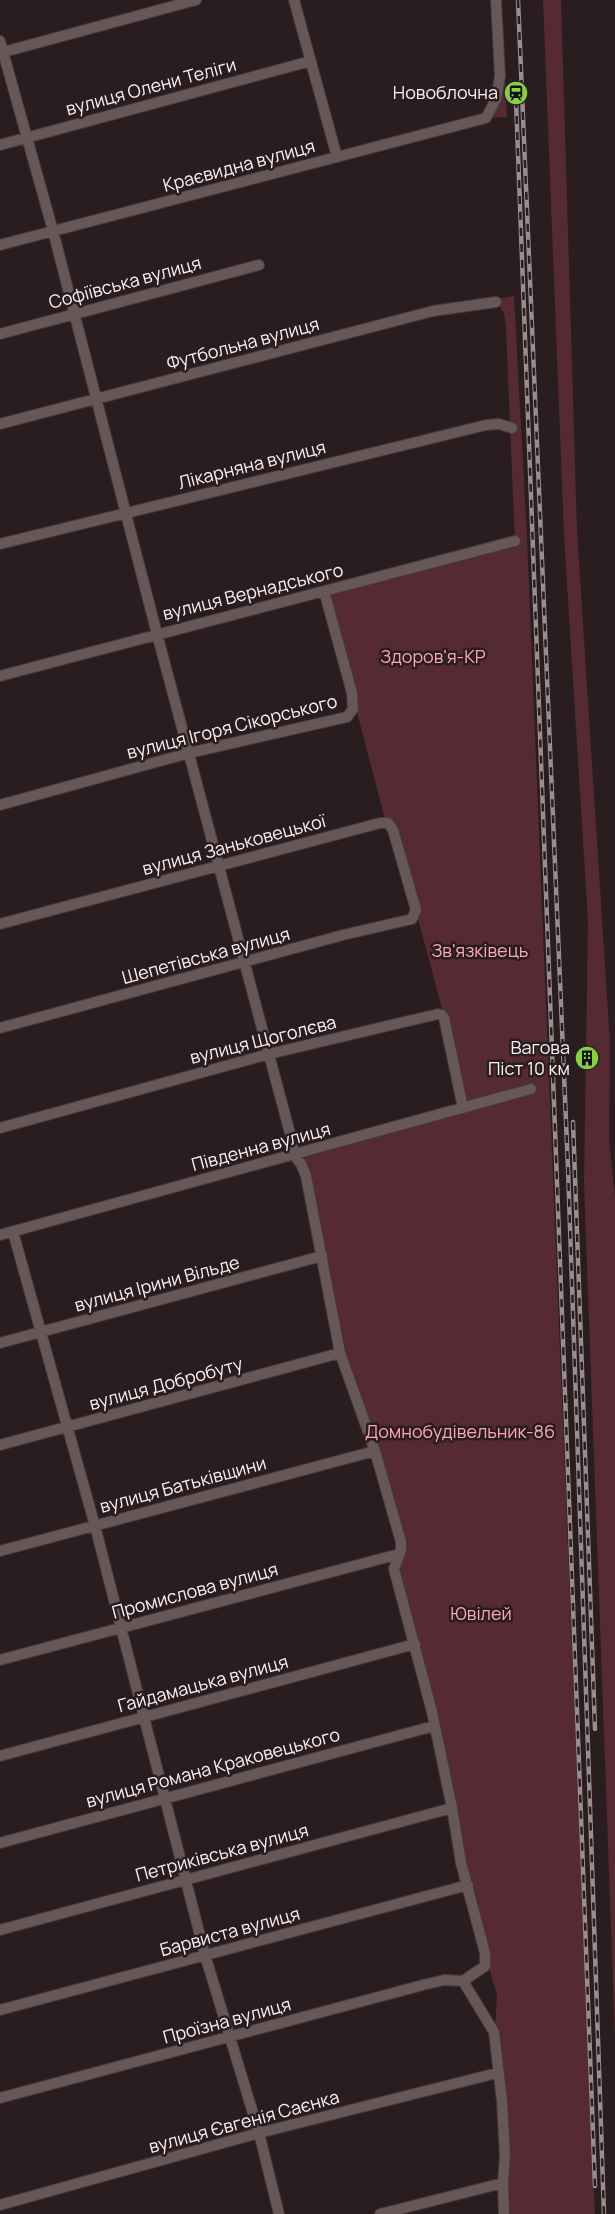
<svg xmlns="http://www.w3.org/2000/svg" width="615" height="2214" font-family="Manrope,sans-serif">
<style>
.green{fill:#562a32}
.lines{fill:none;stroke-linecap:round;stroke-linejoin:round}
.minor-casing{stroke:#453a3c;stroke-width:12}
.minor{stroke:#675759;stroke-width:10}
.rail-casing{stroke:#998e8f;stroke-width:4.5}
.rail{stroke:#2a1d1f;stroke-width:2.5;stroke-dasharray:8;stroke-linecap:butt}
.labels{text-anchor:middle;stroke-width:5;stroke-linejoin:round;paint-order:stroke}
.street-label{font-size:18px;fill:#faf0f1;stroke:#2a1d1f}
.poi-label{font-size:18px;fill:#faf0f1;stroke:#2a1d1f;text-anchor:end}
.park-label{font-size:18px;fill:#fea6b4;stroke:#2a1d1f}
</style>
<rect width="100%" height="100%" fill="#2a1d1f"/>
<path class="green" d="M501 0 507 117 486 118 496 99Z
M543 0H561L577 531 610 1043 609 1140 615 1196V2038L584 1183 588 921 564 535Z
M514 296 527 537 595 2214H506L495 2030 497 1995 487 1961 395 1568 397 1560 405 1556 379 1450 346 1353 304 1156 416 1126 464 1107 444 1016 394 829 385 819 326 594 515 544 506 328 504 313 495 299Z"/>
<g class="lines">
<g class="minor-casing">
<path id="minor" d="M294 0 337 157
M0 41 53 231 157 634 291 1137 294 1155 301 1164 306 1176 340 1353 375 1451 401 1542V1550L394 1569 432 1712 452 1808 461 1863 485 1953V1966L463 1981
M0 53 196 0
M0 145 311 61
M0 245 486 118 496 99 500 76 496 0
M0 334 259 265
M0 424 433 311 496 302
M0 544 486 425 499 424 512 428
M0 676 515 541
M0 805 189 753 347 717 353 709 352 693 324 591
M0 924 380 823H388L393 830 416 910 412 919 343 935 0 1028
M0 1128 269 1054 438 1014 442 1015 444 1018 463 1108
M13 1232 95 1526 205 1955 259 2133 279 2214
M0 1235 531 1089
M0 1343 322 1256
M0 1445 340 1353
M0 1551 375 1451
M0 1660 399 1554
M0 1756 415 1644
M0 1843 434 1726
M0 1930 452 1808
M463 1981 494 2032 502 2101 505 2156 503 2183 504 2214
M0 2010 468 1885
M0 2098 423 1985 444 1980 463 1981
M0 2205 259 2133 497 2073
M380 2214 503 2183"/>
</g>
<use href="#minor" class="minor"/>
<g class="rail-casing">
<path id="rail" d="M518 0 568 1168 604 2214
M516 100 595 2186
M573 1122 595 1729"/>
</g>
<use href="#rail" class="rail"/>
</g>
<defs>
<g id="station-disc" transform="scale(1.25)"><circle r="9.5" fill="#88cf49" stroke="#2a1d1f"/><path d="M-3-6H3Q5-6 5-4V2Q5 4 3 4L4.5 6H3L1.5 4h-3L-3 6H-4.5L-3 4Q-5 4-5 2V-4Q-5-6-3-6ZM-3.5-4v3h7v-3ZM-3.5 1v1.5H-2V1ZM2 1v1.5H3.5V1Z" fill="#111"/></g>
<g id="building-disc" transform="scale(1.25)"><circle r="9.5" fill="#88cf49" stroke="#2a1d1f"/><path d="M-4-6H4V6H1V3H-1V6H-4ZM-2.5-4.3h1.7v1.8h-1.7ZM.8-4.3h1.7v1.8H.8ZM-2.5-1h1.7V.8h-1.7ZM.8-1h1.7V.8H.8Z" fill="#111"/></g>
</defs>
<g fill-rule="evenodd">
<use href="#station-disc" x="516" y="93"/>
<use href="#building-disc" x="587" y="1058"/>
</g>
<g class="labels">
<g class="street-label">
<text transform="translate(151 87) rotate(-15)" y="6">вулиця Олени Теліги</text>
<text transform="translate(239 166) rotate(-15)" y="6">Краєвидна вулиця</text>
<text transform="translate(125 283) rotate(-15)" y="6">Софіївська вулиця</text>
<text transform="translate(243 344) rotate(-15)" y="6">Футбольна вулиця</text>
<text transform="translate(252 465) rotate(-14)" y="6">Лікарняна вулиця</text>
<text transform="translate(253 592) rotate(-14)" y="6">вулиця Вернадського</text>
<text transform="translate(232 727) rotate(-14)" y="6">вулиця Ігоря Сікорського</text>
<text transform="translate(234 845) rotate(-15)" y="6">вулиця Заньковецької</text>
<text transform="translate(206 956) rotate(-15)" y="6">Шепетівська вулиця</text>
<text transform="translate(263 1040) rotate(-14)" y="6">вулиця Щоголєва</text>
<text transform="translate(261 1147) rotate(-15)" y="6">Південна вулиця</text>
<text transform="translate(157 1284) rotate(-15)" y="6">вулиця Ірини Вільде</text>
<text transform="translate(166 1384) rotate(-15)" y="6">вулиця Добробуту</text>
<text transform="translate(183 1485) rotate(-15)" y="6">вулиця Батьківщини</text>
<text transform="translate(195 1591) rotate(-15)" y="6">Промислова вулиця</text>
<text transform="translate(203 1684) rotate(-15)" y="6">Гайдамацька вулиця</text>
<text transform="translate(213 1768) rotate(-15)" y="6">вулиця Романа Краковецького</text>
<text transform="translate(222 1853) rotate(-15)" y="6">Петриківська вулиця</text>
<text transform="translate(230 1932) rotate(-15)" y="6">Барвиста вулиця</text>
<text transform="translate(227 2021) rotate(-15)" y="6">Проїзна вулиця</text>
<text transform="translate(244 2122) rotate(-15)" y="6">вулиця Євгенія Саєнка</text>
</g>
<g class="poi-label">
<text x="498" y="99">Новоблочна</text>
<text x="570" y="1054">Вагова<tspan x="570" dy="21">Піст 10 км</tspan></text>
</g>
<g class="park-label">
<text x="433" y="663">Здоров'я-КР</text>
<text x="480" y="957">Зв'язківець</text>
<text x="460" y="1438">Домнобудівельник-86</text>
<text x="481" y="1620">Ювілей</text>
</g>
</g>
</svg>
